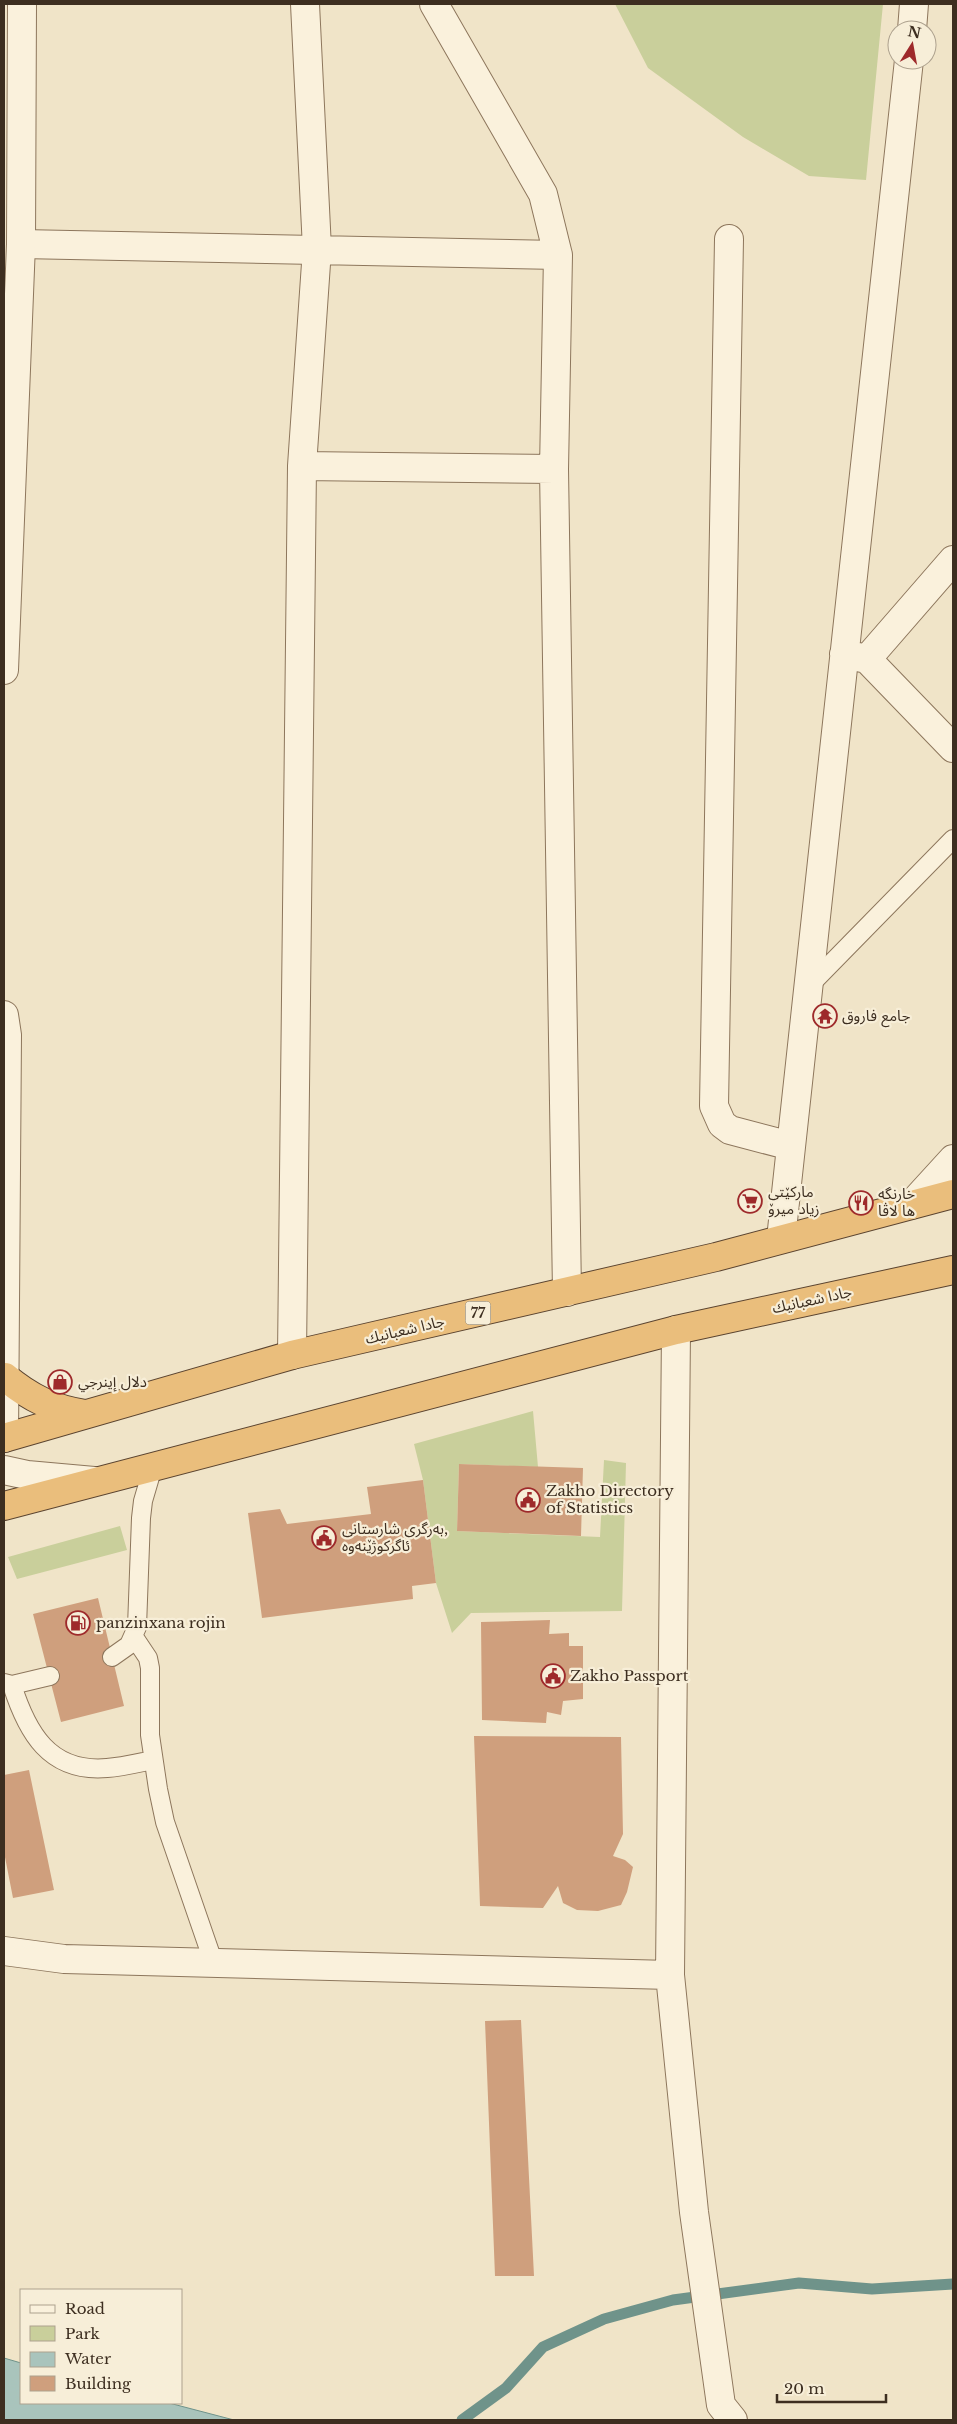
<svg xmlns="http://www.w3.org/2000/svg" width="957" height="2424" font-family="'Libre Baskerville','Noto Sans Arabic',serif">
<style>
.green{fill:#c9cf9b}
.water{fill:#a9c4bc;stroke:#6f938a}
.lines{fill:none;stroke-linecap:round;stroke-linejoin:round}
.stream{stroke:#6f938a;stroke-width:11}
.building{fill:#cf9f7d}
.service-casing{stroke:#8d765c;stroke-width:20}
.minor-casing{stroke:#8d765c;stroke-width:30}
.tertiary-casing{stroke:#8d765c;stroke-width:30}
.trunk-casing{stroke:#5b4430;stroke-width:30}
.service{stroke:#faf1dc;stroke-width:18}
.minor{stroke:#faf1dc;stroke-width:28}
.tertiary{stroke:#faf1dc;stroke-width:28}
.trunk{stroke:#eabe7c;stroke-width:28}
.labels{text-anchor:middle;stroke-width:4.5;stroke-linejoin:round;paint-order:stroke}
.shield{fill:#f7eed8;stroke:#756857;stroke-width:1}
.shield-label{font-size:14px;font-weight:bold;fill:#3d2e20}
.poi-label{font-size:15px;fill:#3d2e20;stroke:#f7eed8;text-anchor:start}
.street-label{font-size:15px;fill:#3d2e20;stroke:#f7eed8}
</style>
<rect width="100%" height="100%" fill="#f0e4c8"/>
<path class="green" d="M615 4H883L866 180 809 176 743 137 648 68Z
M533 1411 538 1467 459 1464 457 1531 600 1537 604 1460 626 1463 622 1611 471 1613 452 1633 436 1583 423 1480 414 1444Z
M120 1526 127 1550 17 1579 8 1557Z"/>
<path class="water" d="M4 2358 21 2363V2403H169L234 2420H4Z"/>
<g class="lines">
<path class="stream" d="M462 2420 506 2388 543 2347 604 2319 673 2300 799 2283 872 2289 953 2284"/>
</g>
<path class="building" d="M459 1464 583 1468 581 1536 457 1531Z
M423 1480 436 1583 412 1586 413 1599 262 1618 248 1513 280 1509 287 1524 371 1514 367 1487Z
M98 1598 124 1706 61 1722 33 1614Z
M550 1620 549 1634 569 1633V1646H583V1699L563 1701 561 1715 547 1712 546 1723 482 1720 481 1622Z
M474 1736 621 1737 623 1834 613 1856 625 1860 633 1867 627 1892 621 1905 598 1911 577 1910 563 1903 558 1886 543 1908 480 1906Z
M29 1770 54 1890 13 1898 4 1852V1775Z
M521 2020 534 2276H495L485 2021Z"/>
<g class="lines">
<g class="service-casing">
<path id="service" d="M808 987 953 839
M134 1637 148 1658 150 1668V1735L158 1789 165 1822 213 1961
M112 1657 129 1645 137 1627 141 1518 143 1501 153 1467
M4 1683 12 1685 50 1676
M12 1685C27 1732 49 1773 107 1768 122 1767 138 1763 153 1760"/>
</g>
<g class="minor-casing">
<path id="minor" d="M434 4 543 194 558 255 554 469 567 1292
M912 30 914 4
M729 239 714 1106 722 1124 730 1130 791 1146
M21 244 558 255
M302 466 554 469
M844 654 867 659 953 748
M867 659 953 560
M911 1205 953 1159
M781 1239 909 60
M676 1330 670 1975 694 2212 721 2405 733 2420
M292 1355 302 466 317 249 305 4
M4 1951 64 1959 670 1975"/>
</g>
<g class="tertiary-casing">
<path id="tertiary" d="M4 670 21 244 22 4
M4 1015 7 1035 4 1438
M4 1470 27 1475 94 1481"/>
</g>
<g class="trunk-casing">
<path id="trunk" d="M5 1377C30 1398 53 1409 85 1414
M4 1438 292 1355 716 1257 953 1194
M4 1506 676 1330 953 1270"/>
</g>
<use href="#service" class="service"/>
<use href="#minor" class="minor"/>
<use href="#tertiary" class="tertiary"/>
<use href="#trunk" class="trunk"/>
</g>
<defs>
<g id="temple-ring" transform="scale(1.25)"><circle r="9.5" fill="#f7eed8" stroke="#9e2a2b" stroke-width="1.5"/><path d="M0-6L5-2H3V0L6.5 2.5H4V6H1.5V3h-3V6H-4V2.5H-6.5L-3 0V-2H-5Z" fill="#9e2a2b"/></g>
<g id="supermarket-ring" transform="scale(1.25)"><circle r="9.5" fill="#f7eed8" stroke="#9e2a2b" stroke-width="1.5"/><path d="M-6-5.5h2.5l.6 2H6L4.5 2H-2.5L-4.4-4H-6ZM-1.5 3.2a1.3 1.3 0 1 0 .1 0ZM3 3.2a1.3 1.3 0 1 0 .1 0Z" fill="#9e2a2b"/></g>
<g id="restaurant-ring" transform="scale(1.25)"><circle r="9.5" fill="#f7eed8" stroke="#9e2a2b" stroke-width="1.5"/><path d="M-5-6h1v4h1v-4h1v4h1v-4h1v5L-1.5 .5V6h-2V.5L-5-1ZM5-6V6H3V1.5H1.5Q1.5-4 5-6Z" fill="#9e2a2b"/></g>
<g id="shop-ring" transform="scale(1.25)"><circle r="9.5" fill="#f7eed8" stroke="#9e2a2b" stroke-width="1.5"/><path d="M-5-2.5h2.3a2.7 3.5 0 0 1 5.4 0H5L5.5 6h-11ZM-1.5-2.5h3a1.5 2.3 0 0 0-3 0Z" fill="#9e2a2b"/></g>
<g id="civic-ring" transform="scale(1.25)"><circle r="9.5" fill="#f7eed8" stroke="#9e2a2b" stroke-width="1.5"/><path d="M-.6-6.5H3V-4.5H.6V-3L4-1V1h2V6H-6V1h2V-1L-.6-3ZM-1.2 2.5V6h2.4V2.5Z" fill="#9e2a2b"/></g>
<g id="fuel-ring" transform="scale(1.25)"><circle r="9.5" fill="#f7eed8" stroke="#9e2a2b" stroke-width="1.5"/><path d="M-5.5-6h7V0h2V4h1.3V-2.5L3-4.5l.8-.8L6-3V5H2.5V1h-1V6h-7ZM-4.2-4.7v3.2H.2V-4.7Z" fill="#9e2a2b"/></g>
</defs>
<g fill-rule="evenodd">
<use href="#temple-ring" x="825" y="1016"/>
<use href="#supermarket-ring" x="750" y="1201"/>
<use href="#restaurant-ring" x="861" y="1203"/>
<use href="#shop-ring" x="60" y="1382"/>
<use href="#civic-ring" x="528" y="1500"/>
<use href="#civic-ring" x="324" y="1538"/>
<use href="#fuel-ring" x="78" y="1623"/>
<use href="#civic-ring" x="553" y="1676"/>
</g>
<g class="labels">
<rect class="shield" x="465.5" y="1301.5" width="25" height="23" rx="4"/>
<g class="shield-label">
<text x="478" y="1318">77</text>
</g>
<g class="poi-label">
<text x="842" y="1021">جامع فاروق</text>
<text x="768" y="1197">مارکێتی<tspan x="768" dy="17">زیاد میرۆ</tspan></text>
<text x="878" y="1199">خارنگه<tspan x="878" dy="17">ها لاڤا</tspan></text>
<text x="78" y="1387">دلال إينرجي</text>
<text x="546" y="1496">Zakho Directory<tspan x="546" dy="17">of Statistics</tspan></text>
<text x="342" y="1534">بەرگری شارستانی,<tspan x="342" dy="17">ئاگرکوژێنەوە</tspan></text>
<text x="96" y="1628">panzinxana rojin</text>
<text x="570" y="1681">Zakho Passport</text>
</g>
<g class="street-label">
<text transform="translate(812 1300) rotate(-12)" y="5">جادا شعبانيك</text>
<text transform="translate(405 1330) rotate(-13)" y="5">جادا شعبانيك</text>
</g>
</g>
<rect width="957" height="2424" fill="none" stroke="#3d2e20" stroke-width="10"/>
<rect x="20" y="2289" width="162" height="115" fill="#f7eed8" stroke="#ada18e"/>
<rect x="30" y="2305" width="25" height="8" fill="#faf1dc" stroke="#ada18e"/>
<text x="65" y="2314" font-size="15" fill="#3d2e20">Road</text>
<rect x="30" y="2326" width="25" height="15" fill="#c9cf9b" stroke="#ada18e"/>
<text x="65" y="2339" font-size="15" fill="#3d2e20">Park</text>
<rect x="30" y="2352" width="25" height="15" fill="#a9c4bc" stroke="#ada18e"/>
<text x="65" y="2364" font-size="15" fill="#3d2e20">Water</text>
<rect x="30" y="2376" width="25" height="15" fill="#cf9f7d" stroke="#ada18e"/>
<text x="65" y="2389" font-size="15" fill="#3d2e20">Building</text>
<g transform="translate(912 45) rotate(11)"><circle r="24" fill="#f7eed8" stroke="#ada18e"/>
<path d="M0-4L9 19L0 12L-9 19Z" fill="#9e2a2b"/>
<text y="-8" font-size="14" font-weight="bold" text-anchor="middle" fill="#3d2e20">N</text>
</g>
<path d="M777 2394v8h109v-8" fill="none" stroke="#3d2e20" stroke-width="2.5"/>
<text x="784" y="2394" font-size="15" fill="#3d2e20" stroke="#f7eed8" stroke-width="4" paint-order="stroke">20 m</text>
</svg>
